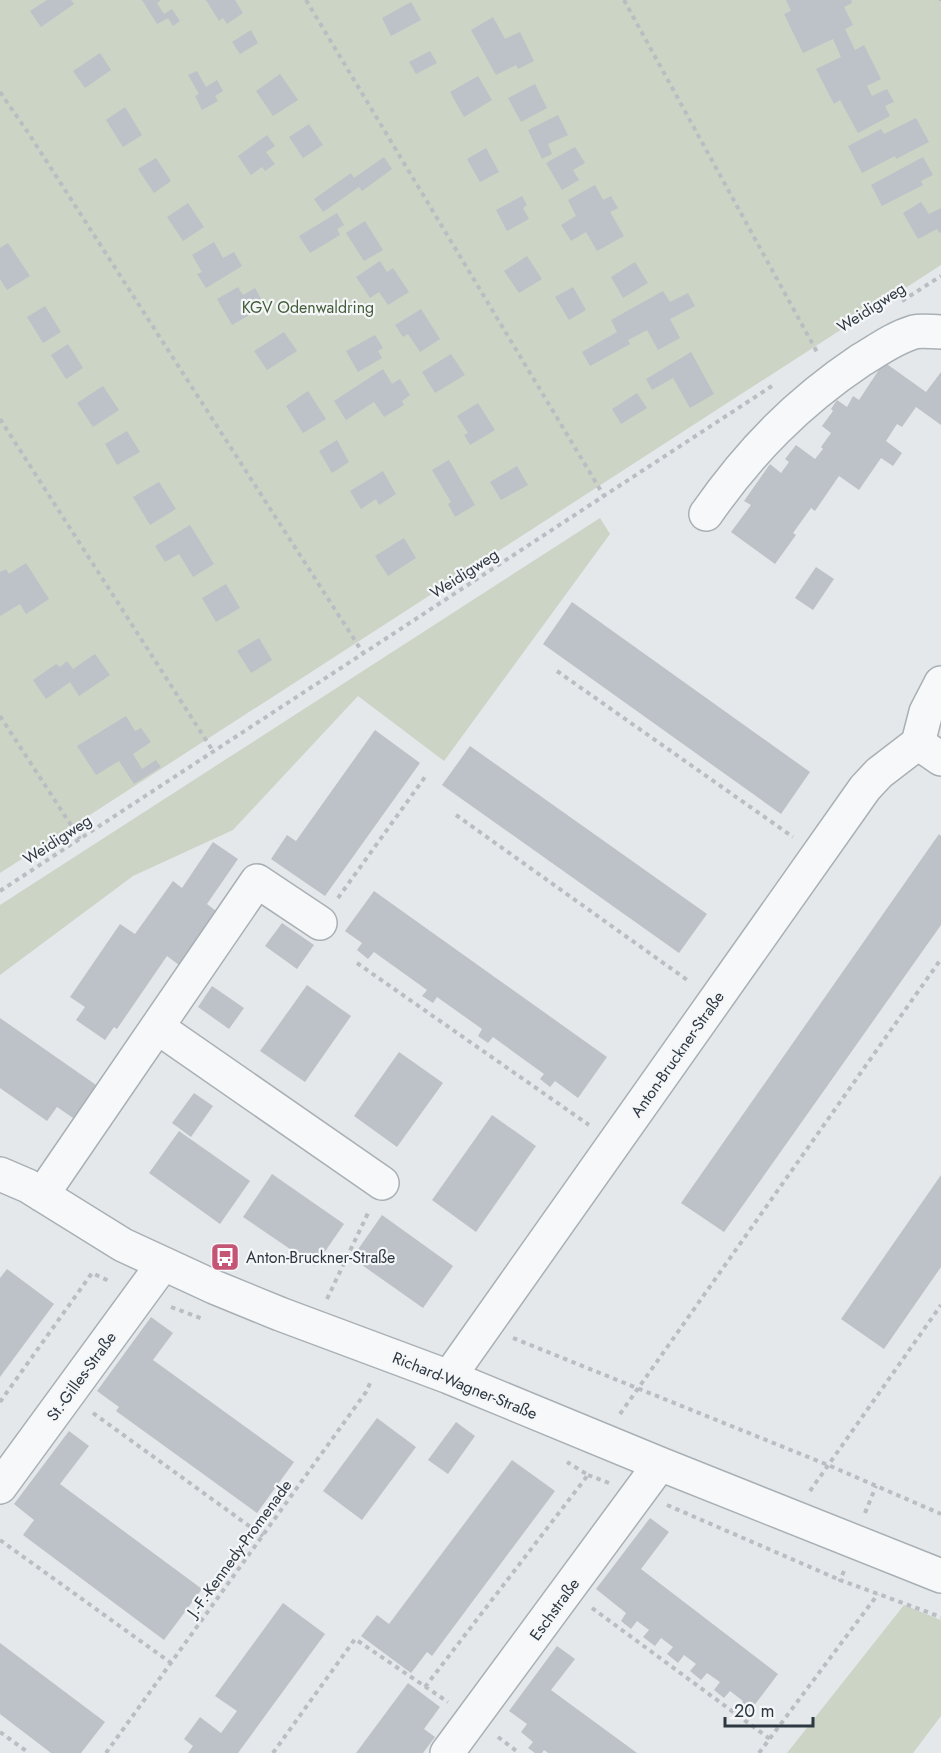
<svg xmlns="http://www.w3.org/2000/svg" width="941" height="1753" font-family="Jost,sans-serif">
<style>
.green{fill:#ccd4c6}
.building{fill:#bcc2c7}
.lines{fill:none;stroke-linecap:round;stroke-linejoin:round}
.minor-casing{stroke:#a9b0b5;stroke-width:36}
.path{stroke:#babec2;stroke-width:4;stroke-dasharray:4.5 4.5;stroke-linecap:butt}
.minor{stroke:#f7f8f9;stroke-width:33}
.labels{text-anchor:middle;stroke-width:4.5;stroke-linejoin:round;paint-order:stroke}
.park-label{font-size:16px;fill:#465d3b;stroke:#f4f6f8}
.street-label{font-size:16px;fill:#2d3842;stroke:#f4f6f8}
.poi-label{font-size:16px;fill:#2d3842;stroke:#f4f6f8;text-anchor:start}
</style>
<rect width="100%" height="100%" fill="#e4e8eb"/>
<path class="green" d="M0 0H941V265L0 873Z
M600 518 610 534 444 761 358 696 233 830 133 876 0 975V905Z
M904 1605 941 1620V1716L913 1753H787Z"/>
<path class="building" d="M47 0H71L74 4 41 27 30 11Z
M142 0H161L157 3 164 14 172 9 180 21 173 26 168 18 157 24Z
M206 0H235L243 13 227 24 223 18 219 21Z
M786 0H851L852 3 844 7 853 25 845 29 855 50 864 45 881 79 867 86 872 96 887 89 894 102 885 106 890 116 858 133 840 100 834 104 816 69 841 57 833 39 803 53 784 14 791 11Z
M411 2 421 20 391 36 382 18Z
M493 17 505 39 520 32 534 61 518 69 516 65 496 75 471 30Z
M251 30 258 43 240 54 232 42Z
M430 51 437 63 416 74 409 62Z
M100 53 111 70 85 88 73 71Z
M197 71 206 87 217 80 223 91 215 96 218 101 202 110 195 96 199 94 188 75Z
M280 74 298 100 273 116 256 91Z
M478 76 492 100 464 117 450 92Z
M535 84 547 108 521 122 508 98Z
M125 107 142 135 123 147 106 120Z
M558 115 568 135 548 144 552 154 542 159 528 130Z
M916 118 929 142 896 159 895 156 862 173 848 146 881 129 884 134Z
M309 124 323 145 303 158 289 137Z
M267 135 275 146 266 152 275 164 265 171 262 167 251 175 238 156Z
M575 147 585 163 573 170 579 180 562 190 546 163Z
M486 148 499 172 480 182 467 159Z
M384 157 392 169 362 191 359 187 323 212 314 199 351 173 354 178Z
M923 157 933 175 921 181 923 185 882 206 871 185Z
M156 158 171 181 154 193 138 169Z
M595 185 603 200 611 196 618 208 610 212 624 236 597 251 586 232 571 241 561 225 576 216 568 200Z
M522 196 527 205 523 208 529 219 507 231 496 210Z
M921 202 929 214 941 208V232L939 233 937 229 918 239 903 213Z
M188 203 204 227 183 241 167 217Z
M337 213 344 225 337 229 340 235 310 253 299 236Z
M365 221 383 250 364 261 346 233Z
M214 242 223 258 234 252 242 266 206 288 197 274 202 272 192 255Z
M8 243 30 276 7 290 0 279V248Z
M527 256 542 279 519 293 504 271Z
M380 261 387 272 393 268 409 292 388 305 379 292 370 298 356 277Z
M635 262 648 283 623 298 611 277Z
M238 287 243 295 255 288 265 306 232 325 217 299Z
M573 287 586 310 569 320 555 297Z
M663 291 670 302 688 293 695 306 670 319 680 338 658 350 647 330 628 340 630 344 590 366 582 352 617 332 611 320Z
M45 306 61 332 43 343 27 317Z
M421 309 440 339 420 352 408 334 403 337 395 325Z
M284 332 297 351 267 370 254 351Z
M375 335 383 348 378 351 382 358 358 372 346 351Z
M68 344 83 368 66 379 51 355Z
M691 352 714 394 690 408 673 378 652 390 646 379Z
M451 354 465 375 435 393 422 372Z
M884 362 926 392 941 372V425L916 407 902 427 897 424 886 441 902 453 893 466 881 458 859 490 839 476 815 511 811 508 793 533 796 535 775 564 731 532 751 505 744 501 770 464 781 473 789 462 785 459 796 445 815 459 823 449 821 447 831 433 822 426 833 411 831 409 837 400 847 407 853 396 859 400Z
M383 369 392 384 400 379 410 395 402 401 404 405 384 417 374 402 346 420 334 401Z
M103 386 119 410 93 427 77 403Z
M308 391 326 419 303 433 286 406Z
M637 393 647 408 621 424 612 409Z
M478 403 495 430 470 445 464 435 468 433 457 416Z
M127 431 140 452 117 465 105 444Z
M337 440 349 462 332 473 319 451Z
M449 460 475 505 455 517 448 504 451 502 432 470Z
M517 466 528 485 501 500 490 482Z
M383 471 396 494 379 505 376 499 361 509 350 491Z
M159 482 176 509 150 525 133 497Z
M190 525 214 564 193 577 179 554 165 562 155 546Z
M404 538 416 558 388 576 375 556Z
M26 563 49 599 26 614 20 604 0 616V572L6 569 9 574Z
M816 567 834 579 813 610 795 598Z
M226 584 240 608 216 622 202 598Z
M572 602 810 772 781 814 543 644Z
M259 638 272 660 251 673 237 651Z
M95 654 110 675 79 696 70 682 46 699 33 680 56 664 60 667 67 661 73 669Z
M126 716 135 731 141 728 151 742 133 754 142 769 156 760 161 767 134 784 119 761 96 775 77 746Z
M375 730 420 763 325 896 271 859 287 835 296 841Z
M470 746 707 914 679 953 442 785Z
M939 834 941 836V925L724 1232 681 1203Z
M213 842 238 859 207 904 216 911 179 965 167 956 117 1029 114 1027 105 1040 76 1020 85 1007 70 997 120 924 135 934 173 881 182 888Z
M374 891 607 1057 578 1098 555 1081 550 1087 540 1079 544 1074 493 1037 488 1043 478 1036 482 1029 437 997 433 1003 422 996 427 990 374 952 368 959 357 950 362 943 345 931Z
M282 923 314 945 297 969 265 946Z
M307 985 351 1016 305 1082 260 1051Z
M212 986 244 1008 229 1029 198 1007Z
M0 1018 99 1087 76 1120 57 1107 47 1121 0 1088Z
M399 1052 443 1083 397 1147 354 1116Z
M194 1093 213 1106 191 1137 172 1123Z
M492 1115 536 1146 476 1232 432 1200Z
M179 1131 250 1181 220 1224 149 1173Z
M272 1174 344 1224 315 1266 243 1217Z
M941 1175V1267L884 1349 841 1319Z
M382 1215 453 1266 423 1308 352 1258Z
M7 1269 54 1304 0 1377V1278Z
M151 1317 173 1333 153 1360 294 1462 257 1513 116 1411 119 1407 97 1391Z
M377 1418 416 1447 362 1520 323 1491Z
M456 1422 475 1436 448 1474 428 1460Z
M69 1431 89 1446 60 1484 202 1589 164 1640 23 1535 34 1520 14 1504Z
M512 1460 555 1491 432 1656 427 1652 411 1673 361 1636 377 1615 389 1624Z
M650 1518 669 1532 641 1569 778 1674 747 1715 737 1707 743 1701 730 1691 724 1698 714 1690 720 1682 707 1673 701 1680 690 1671 696 1664 684 1655 678 1663 667 1654 673 1647 661 1638 655 1646 643 1637 649 1630 637 1621 631 1629 621 1621 626 1613 596 1589Z
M283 1603 325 1634 238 1753H188L193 1746 184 1739 200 1717 221 1733 237 1711 215 1696Z
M0 1643 105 1722 81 1753H51L0 1714Z
M557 1646 575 1659 551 1690 637 1753H548L544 1750 542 1753H535L528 1748 533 1742 521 1732 527 1724 509 1711Z
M408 1683 440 1707 424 1729 435 1737 423 1753H356Z"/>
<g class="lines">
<g class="minor-casing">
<path id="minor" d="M706 514C750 451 797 403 861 360 878 350 894 338 914 332 922 330 932 332 941 332
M918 743 926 712 941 683
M918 743 941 759
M157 1027 382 1183
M0 1174 28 1186 123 1245 214 1287 280 1314 449 1377 660 1464 941 1576
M42 1195 257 881 320 923
M449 1377 865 788 879 773 918 743
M0 1487 163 1264
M447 1753 660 1464"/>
</g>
<path class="path" d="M306 0 604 496
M624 0 817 352
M941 0V1
M0 92 29 134 363 653
M902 301 941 276
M0 419 213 751
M557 671 793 837
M0 716 80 839
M456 815 690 982
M0 891 775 384
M338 898 425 777
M357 963 589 1125
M327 1299 369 1211
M171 1307 203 1319
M513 1338 828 1465 941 1514
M0 1402 92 1273 111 1282
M93 1413 263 1536
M620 1414 941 959
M588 1475 609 1483
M810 1491 941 1305
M667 1505 840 1580
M865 1513 876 1486
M0 1540 171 1663
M844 1571 840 1580 941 1617
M592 1608 770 1739
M425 1687 588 1475 567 1462
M0 1732 29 1753
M498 1737 519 1753
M106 1753 366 1392 371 1381
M273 1753 355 1639 448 1702
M759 1753 878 1594"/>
<use href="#minor" class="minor"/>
</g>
<defs>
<g id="bus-square" transform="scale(1.5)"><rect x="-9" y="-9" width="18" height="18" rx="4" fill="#c45575" stroke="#f4f6f8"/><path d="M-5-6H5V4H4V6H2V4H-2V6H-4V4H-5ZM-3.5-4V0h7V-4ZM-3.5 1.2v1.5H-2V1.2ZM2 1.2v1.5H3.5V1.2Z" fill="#fff"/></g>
</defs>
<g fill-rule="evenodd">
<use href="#bus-square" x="225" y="1257"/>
</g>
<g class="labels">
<g class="park-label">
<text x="308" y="313">KGV Odenwaldring</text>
</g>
<g class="street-label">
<text transform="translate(871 307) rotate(-33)" y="6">Weidigweg</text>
<text transform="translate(464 573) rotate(-33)" y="6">Weidigweg</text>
<text transform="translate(57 839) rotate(-33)" y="6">Weidigweg</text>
<text transform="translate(677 1054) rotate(-55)" y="6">Anton-Bruckner-Straße</text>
<text transform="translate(81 1376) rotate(-54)" y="6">St.-Gilles-Straße</text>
<text transform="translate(465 1385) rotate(22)" y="6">Richard-Wagner-Straße</text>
<text transform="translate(239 1548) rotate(-54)" y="6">J.-F.-Kennedy-Promenade</text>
<text transform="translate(554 1609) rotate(-54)" y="6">Eschstraße</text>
</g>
<g class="poi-label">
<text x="246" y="1263">Anton-Bruckner-Straße</text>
</g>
</g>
<path d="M725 1717v9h88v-9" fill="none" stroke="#2d3842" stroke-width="3"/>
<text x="734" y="1717" font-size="18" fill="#2d3842" stroke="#f4f6f8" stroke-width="4.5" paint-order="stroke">20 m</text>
</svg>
